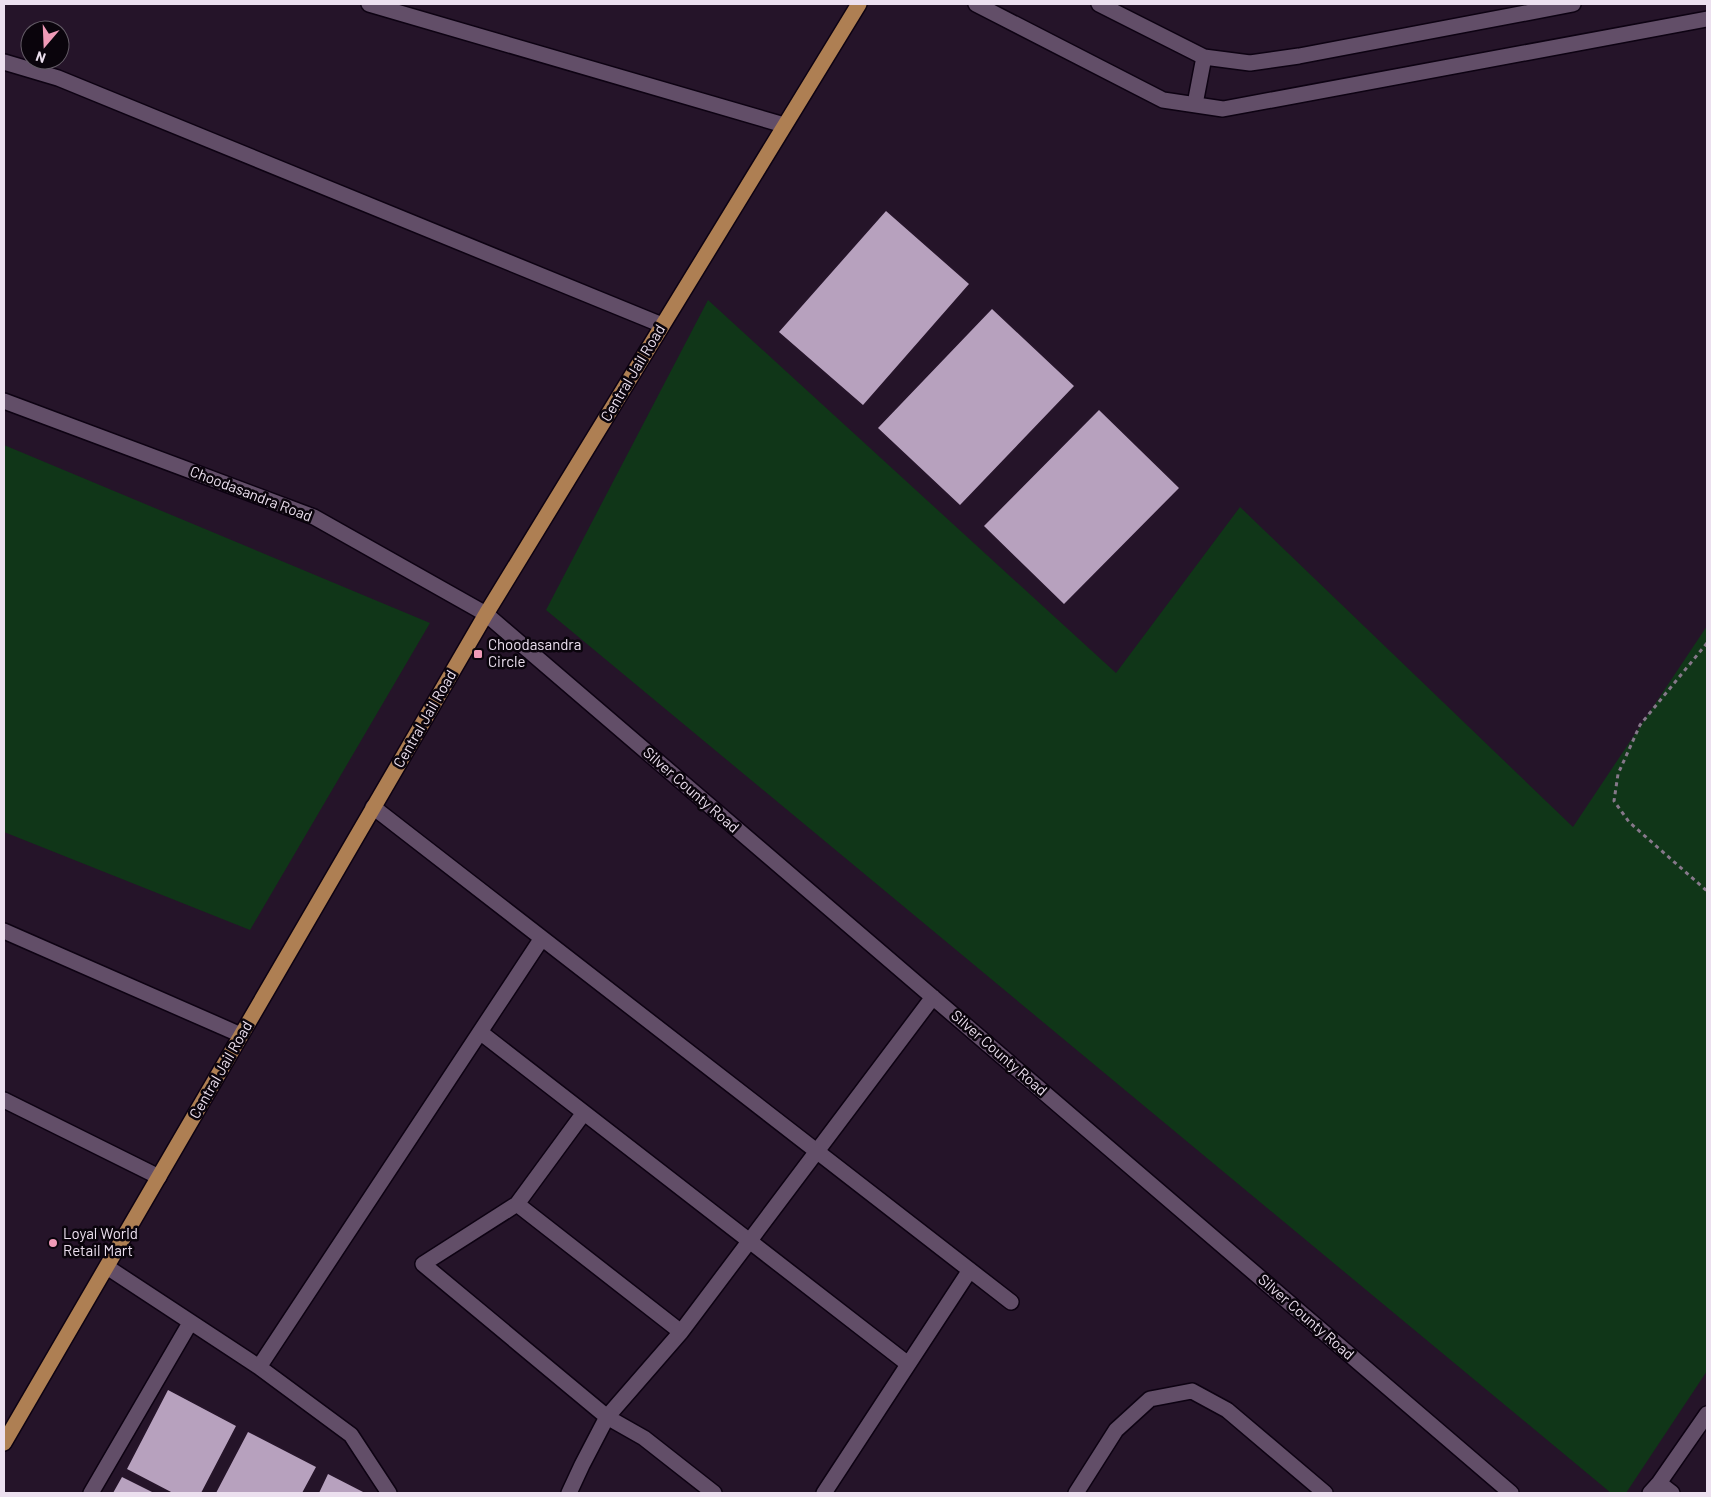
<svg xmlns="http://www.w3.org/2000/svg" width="1711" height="1497" font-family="Barlow,sans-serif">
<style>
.green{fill:#103618}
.building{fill:#b7a1be}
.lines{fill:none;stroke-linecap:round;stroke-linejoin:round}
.minor-casing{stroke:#0d0212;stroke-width:18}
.major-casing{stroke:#0d0212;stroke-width:18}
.path{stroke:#86788a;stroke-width:3;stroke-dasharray:4 4;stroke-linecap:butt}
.minor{stroke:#624e68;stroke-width:15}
.major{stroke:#ae7f53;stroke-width:15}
.poi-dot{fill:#f09ab7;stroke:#0a040c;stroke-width:2}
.labels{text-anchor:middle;stroke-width:5;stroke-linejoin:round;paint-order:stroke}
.street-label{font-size:15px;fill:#ece0ef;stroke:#0a040c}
.poi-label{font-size:15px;fill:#ece0ef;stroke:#0a040c;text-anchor:start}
</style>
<rect width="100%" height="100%" fill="#251429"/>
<path class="green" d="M708 300 1116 673 1240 507 1573 827 1707 626V1371L1626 1493H1611L546 610Z
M4 445 430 623 250 930 4 832Z"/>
<path class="building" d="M886 211 969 284 863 405 779 332Z
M992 309 1074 386 960 505 878 428Z
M1099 410 1179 488 1064 604 984 526Z
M168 1390 236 1426 201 1493H173L127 1469Z
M248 1432 316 1467 302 1493H216Z
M328 1474 365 1493H319Z
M122 1477 154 1493H113Z"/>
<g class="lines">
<g class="minor-casing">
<path id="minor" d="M369 4 784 125
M976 4 1163 100 1223 109 1707 19
M1099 4 1204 57 1250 63 1299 56 1573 4
M4 62 58 78 662 325
M1195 104 1204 57
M4 401 314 517 486 614 1511 1493
M373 807 1011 1302
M4 931 241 1035
M480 1032 908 1364
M4 1100 159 1177
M583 1114 517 1204 423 1264 607 1417 644 1438 714 1493
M517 1204 681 1332
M107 1267 259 1367 351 1435 389 1493
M259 1367 542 938
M1659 1483 1672 1493
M91 1493 190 1323
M569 1493 582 1465 607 1417 681 1332 933 997
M824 1493 970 1270
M1076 1493 1116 1430 1150 1399 1192 1391 1227 1410 1325 1493
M1650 1493 1659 1483 1707 1414"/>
</g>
<g class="major-casing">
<path id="major" d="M4 1443 486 614 859 4"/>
</g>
<path class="path" d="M1707 643 1640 725 1618 774 1614 801 1629 822 1707 891"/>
<use href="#minor" class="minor"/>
<use href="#major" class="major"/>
</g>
<g class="poi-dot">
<rect x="473" y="649" width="10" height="10" rx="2.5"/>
<circle cx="53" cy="1243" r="5"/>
</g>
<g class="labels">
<g class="street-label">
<text transform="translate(633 373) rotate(-59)" y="5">Central Jail Road</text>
<text transform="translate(251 494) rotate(21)" y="5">Choodasandra Road</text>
<text transform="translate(425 719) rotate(-60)" y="5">Central Jail Road</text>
<text transform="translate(691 790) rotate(41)" y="5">Silver County Road</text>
<text transform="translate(999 1053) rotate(41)" y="5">Silver County Road</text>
<text transform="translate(221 1070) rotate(-60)" y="5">Central Jail Road</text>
<text transform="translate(1306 1317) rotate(41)" y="5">Silver County Road</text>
</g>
<g class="poi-label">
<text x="488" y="650">Choodasandra<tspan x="488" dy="17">Circle</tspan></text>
<text x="63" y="1239">Loyal World<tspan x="63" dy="17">Retail Mart</tspan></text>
</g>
</g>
<rect width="1711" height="1497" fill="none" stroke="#ece0ef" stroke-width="10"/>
<g transform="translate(45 45) rotate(199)"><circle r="24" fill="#0a040c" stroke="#645c67"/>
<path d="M0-4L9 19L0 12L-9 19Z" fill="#f09ab7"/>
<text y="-8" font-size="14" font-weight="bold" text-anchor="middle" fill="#ece0ef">N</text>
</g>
</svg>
